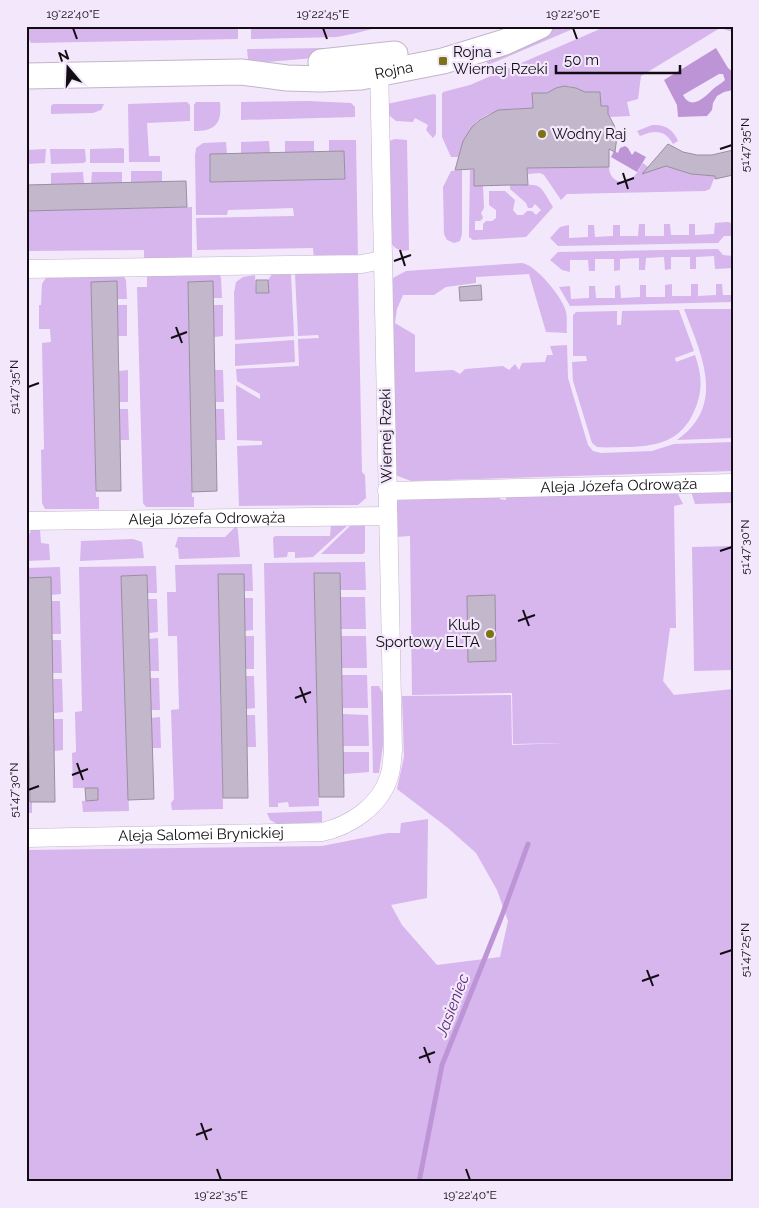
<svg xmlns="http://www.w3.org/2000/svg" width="759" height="1208" font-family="Raleway,sans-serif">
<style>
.green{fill:#d7b5ed}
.water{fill:#bd95d6;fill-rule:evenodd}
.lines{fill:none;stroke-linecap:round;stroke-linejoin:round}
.stream{stroke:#bd95d6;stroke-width:5}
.building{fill:#c3b8cb;stroke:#998fa1}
.street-casing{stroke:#c1b6c9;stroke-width:19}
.secondary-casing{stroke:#c1b6c9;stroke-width:27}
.street{stroke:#fff;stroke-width:18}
.secondary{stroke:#fff;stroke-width:25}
.ticks{fill:none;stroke:#110d13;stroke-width:2}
.poi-dot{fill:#7e7314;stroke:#f3e7fb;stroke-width:2}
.labels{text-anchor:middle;stroke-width:4.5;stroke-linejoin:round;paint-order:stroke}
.poi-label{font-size:15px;fill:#110d13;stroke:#f3e7fb;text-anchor:start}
.street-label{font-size:15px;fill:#110d13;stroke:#f3e7fb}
.water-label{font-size:16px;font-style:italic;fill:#5d2b77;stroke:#f3e7fb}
.neatline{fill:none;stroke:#110d13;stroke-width:2}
.ticks-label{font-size:12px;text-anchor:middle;fill:#110d13}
</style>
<rect width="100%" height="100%" fill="#f3e7fb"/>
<path class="green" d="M26 26H238V39L31 43 26 34Z
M251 26H372V29C360 32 349 35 337 37L251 39Z
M550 26H580L488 65 486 60Z
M607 26H733V32L720 28 641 76 638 99 627 102 630 116 610 117 601 106 600 92H585L573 87 564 86 556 88 547 93H533V108C491 109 470 113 460 157H451L442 137V94L443 92 470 85Z
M326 48 327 57 253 63 248 59 247 49Z
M434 94 436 95V134L433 138 426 130 428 125 415 118 413 122 396 121 389 115 387 104Z
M307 101 351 103 355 107V117L241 120V102Z
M187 102 190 105V121L147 123 149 156H160V162H129L128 104Z
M196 102H220C222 123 216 131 194 131V105Z
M53 104H104L101 110 93 113 51 114V106Z
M652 125C665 124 673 129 678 141L673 144C665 129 654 130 640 136L637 131Z
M395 139 407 140 409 250C401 252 396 250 391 243L389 141Z
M329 140H356L358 259 314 260 313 248 197 250 196 218 294 216 293 208 228 210 227 215H196L195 156 196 148 203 143 226 142 227 154 210 155 211 182 345 179 344 152H329Z
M269 141 270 153 241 154V142Z
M285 141H314V152L285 153Z
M122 148 124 149V163H90V149Z
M46 149 45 163 26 164V150Z
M50 149H85L86 161 84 163 51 164Z
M643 163 648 167 666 166 691 174 715 176 710 189 705 191 567 194 561 200 544 175 540 173 528 174 527 168 609 167C609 181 624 187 634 176 638 173 640 167 643 163Z
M462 170V234L460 241 454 243 447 240 444 234 443 187 451 171Z
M470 170H474V186H483L484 208 481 213 483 218 480 221H475V230H483V224L486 221H492L496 218V210L489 205V191H505L515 200 513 210 517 215H523L527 211H532L536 215 541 210 535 204 532 208H528L526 203 510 189V185C542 185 537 180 553 207L526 237 473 240 469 237V233Z
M131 171H162V182L131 183Z
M83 172 84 184H51V173Z
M92 172H122V183L91 184Z
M192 207V261L144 263V250L26 251V211Z
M727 222 733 223V234L731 236H724L718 243 558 246 550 238 560 227 569 225V238L588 237V225H594L595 237 613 236V225H620V236H638L639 224H645V236H664V224H670L671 235H689V224H695V235L714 234 715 223Z
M718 249 723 255 733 256V268L715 269 714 256 696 257V269H690V257H671V269L665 270 664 257 646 258 645 270H639V258L620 259V270L614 271V259H595V271H589L588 260H570V272L562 270 550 260 558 252Z
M522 263C536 265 561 296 565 309 568 315 566 325 567 333L546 332 529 274 476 277V283L446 287 434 295H403L397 309 395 323 415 335V372L453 370 460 374 465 369 503 366 509 370 515 364 519 370 522 363 545 362 547 355H553L550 346 567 345 568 378 588 445 593 451 601 453 652 451 674 444 733 442V471L411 481 395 475 391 279 406 271Z
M358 272 362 472 365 475 366 498 358 505 239 506 237 446 262 445V441L237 440 236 385 260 399V394L237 381 236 369 299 366 298 339 319 338 318 335 298 336 295 274Z
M219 274 221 278 222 298H213V281L188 282 192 492V497H194V507H146L143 503 137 287H147V275Z
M272 274H291L294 336 235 340 234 293 236 282 243 277 255 275 256 293H268V280Z
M123 275 126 280 127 299H117L91 282 96 497H99V509H45L42 503 41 450 44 449 42 343 51 342 50 329H39V305H41L42 284 47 276Z
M672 284V296H691V284H698V296L716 295V284H722L723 295H733V302L570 306 559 287 570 286 571 299 589 298V286H595L596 298H615V286L620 285 621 298 640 297V285H646V297H665V285Z
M117 305H127V336H118Z
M214 305H223V336L214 337Z
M684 309H733V438L677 440C727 405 701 354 684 309Z
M679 310 694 351 675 358 676 362 695 355C701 373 703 386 697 404 685 439 662 446 628 447 617 447 607 448 597 447L592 443 573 381 572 362 587 361 586 356H573V315L576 312 617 311V325H621L622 311Z
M294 340 295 362 235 366V344Z
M128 370V402H119V371Z
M215 370H223L224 402H216Z
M119 409H128L129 440H120Z
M216 409H224L225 440H216Z
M733 490V503L695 504 691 491Z
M677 492 683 504 674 506 676 628H670L663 681 674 695 733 689V1182H26V850L322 846 388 833H400L401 823 428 819 427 898 391 905 402 925 437 965 500 957 508 921 497 890 476 853 448 828 397 789 404 757 402 696 511 695 512 745 563 743 513 744 512 693 412 695 410 536 396 537 395 502 407 496 500 495V499L506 500V495Z
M349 524 313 557 295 558V552H288L287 557 274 558 273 538 275 536H330L331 525Z
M365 524V552L363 554H321L351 525Z
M235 527H237L238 531 240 557 179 559 178 548 175 547 178 537H225Z
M31 530H40L41 543 49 544 50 560 26 561V542Z
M133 539 142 542 144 558 80 561 81 541Z
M733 546V670L694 671 692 547Z
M365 562 366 590H340V573L314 574 319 806 289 807 288 802 278 803V807H269L264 563Z
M252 564 253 591H244L218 575 223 809 172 810 171 803 174 799 171 710 179 709 177 636H168L167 592H176L175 565Z
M156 566 157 593H148L147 575 121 576 129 811 83 812 82 801 98 800V788H73L72 753 76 752 75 712 82 711 79 567Z
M60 567 61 594 51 595V578H26V568Z
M340 597H365L366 629H341Z
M244 598H253V630L245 631Z
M148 599H157L158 632 149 633Z
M51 601H60L61 634H52Z
M26 632 30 802H32V813H26Z
M245 636H254V669H246Z
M341 636H366L367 668H342Z
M158 638 159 671H150L149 639Z
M52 640H61L62 673H53Z
M342 675H367L368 708H343Z
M246 676H254L255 708 246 709Z
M150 678H159L160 710H151Z
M53 679H62L63 712 54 713Z
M371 686H379L383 694V745L379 773H373Z
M343 714 368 715 369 746H343Z
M247 715H255L256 747H247Z
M160 717 161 748H152L151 718Z
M54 719H63V750L54 751Z
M343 752H369V772L344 774Z
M322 811V822L279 825 270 820 267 813Z"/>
<path class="water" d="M716 48 728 68 733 72V90L724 92 717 96 713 103 712 110 707 116 678 117 677 105 664 80ZM719 74H723L725 80C721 84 716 86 712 90 703 99 691 110 683 95Z
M625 146 628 148 632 155 635 151 646 157 637 172 611 157 614 151 618 153 620 148Z"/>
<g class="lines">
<path class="stream" d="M419 1182 442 1065 501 918 528 844"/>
</g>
<path class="building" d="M564 86 576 88 585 92H600L601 106H608V114L614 125 617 136 615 152 609 149V167L527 168 528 185H510L474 186V169L455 170 463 141 472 127 480 120 498 110 533 108 532 93H547L556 88Z
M668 144 683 152 697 155H712L733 150V175L715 179V176L691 174 666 166 642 174Z
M344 151 345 179 210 182V154Z
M186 181 187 207 26 211V185Z
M256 280H268L269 293H256Z
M117 281 121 491H96L91 282Z
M213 281 217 491 192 492 188 282Z
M481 285 482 300 460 301 459 287Z
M314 573H340L344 797H319Z
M218 574H244L248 798H223Z
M147 575 154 799 128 800 121 576Z
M51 577 55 802H30L26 578Z
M495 595 496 661 468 662 467 596Z
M85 788H98V800L86 801Z"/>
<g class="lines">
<g class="street-casing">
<g id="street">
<path d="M26 269 362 264 382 260"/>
<path id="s1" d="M387 491 733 483"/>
<path id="s2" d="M26 521 387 516"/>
<path id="s3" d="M26 838 322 832C350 826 380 806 389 777 392 768 392 759 393 750L379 62"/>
</g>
</g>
<g class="secondary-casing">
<g id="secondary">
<path d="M321 62 395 54"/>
<path id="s4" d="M26 76 241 72 287 78 321 79 361 77 443 61 505 42 540 26"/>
</g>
</g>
<use href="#street" class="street"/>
<use href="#secondary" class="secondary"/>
</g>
<path class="ticks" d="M73 28 77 39M323 28 327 39M573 28 577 39M720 149 732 145M623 173 628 189M617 184 634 178M400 250 405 266M394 261 411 255M176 327 182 343M171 338 187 332M28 387 39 383M720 551 732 547M523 610 529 626M518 621 535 615M300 687 306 703M295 698 311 692M77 763 83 780M72 775 88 769M28 790 39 786M720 954 732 950M647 970 653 986M642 981 659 975M424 1047 430 1063M419 1058 435 1052M201 1123 207 1140M196 1135 212 1129M217 1169 221 1180M466 1169 470 1180"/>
<g class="poi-dot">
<rect x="438" y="56" width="10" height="10" rx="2.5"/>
<circle cx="542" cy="134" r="5"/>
<circle cx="490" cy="634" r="5"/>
</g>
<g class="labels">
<g class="poi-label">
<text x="453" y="57">Rojna -<tspan x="453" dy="17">Wiernej Rzeki</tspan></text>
<text x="552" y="139">Wodny Raj</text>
<text x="480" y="630" text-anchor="end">Klub<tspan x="480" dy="17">Sportowy ELTA</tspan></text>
</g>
<g class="street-label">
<text dy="5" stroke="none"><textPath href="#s4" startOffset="369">Rojna</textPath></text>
<text transform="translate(386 436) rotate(-91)" y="5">Wiernej Rzeki</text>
<text dy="5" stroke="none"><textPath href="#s1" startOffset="232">Aleja Józefa Odrowąża</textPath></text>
<text dy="5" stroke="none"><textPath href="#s2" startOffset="181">Aleja Józefa Odrowąża</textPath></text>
<text dy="5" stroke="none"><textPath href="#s3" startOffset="175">Aleja Salomei Brynickiej</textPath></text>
</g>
<g class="water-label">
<text transform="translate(452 1005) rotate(-69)" y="6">Jasieniec</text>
</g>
</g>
<rect width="759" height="1208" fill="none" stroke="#f3e7fb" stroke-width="55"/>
<g transform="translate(68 68) rotate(341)" stroke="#f3e7fb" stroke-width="4" paint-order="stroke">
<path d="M0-4L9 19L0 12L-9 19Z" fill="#110d13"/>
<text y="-8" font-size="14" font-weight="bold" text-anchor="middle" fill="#110d13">N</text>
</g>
<path d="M556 65v8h124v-8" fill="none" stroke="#110d13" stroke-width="2.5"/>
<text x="564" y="65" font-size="15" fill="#110d13" stroke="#f3e7fb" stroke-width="4" paint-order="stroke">50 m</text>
<rect x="28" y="28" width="704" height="1152" class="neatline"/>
<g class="ticks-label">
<text x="73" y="18">19°22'40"E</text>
<text x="323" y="18">19°22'45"E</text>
<text x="573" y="18">19°22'50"E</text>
<text transform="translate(745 145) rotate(-90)" y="4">51°47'35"N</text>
<text transform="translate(14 387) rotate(-90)" y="4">51°47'35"N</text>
<text transform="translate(745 547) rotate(-90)" y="4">51°47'30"N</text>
<text transform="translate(14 790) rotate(-90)" y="4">51°47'30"N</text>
<text transform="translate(745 950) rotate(-90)" y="4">51°47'25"N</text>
<text x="221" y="1199">19°22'35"E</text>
<text x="470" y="1199">19°22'40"E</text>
</g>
</svg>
